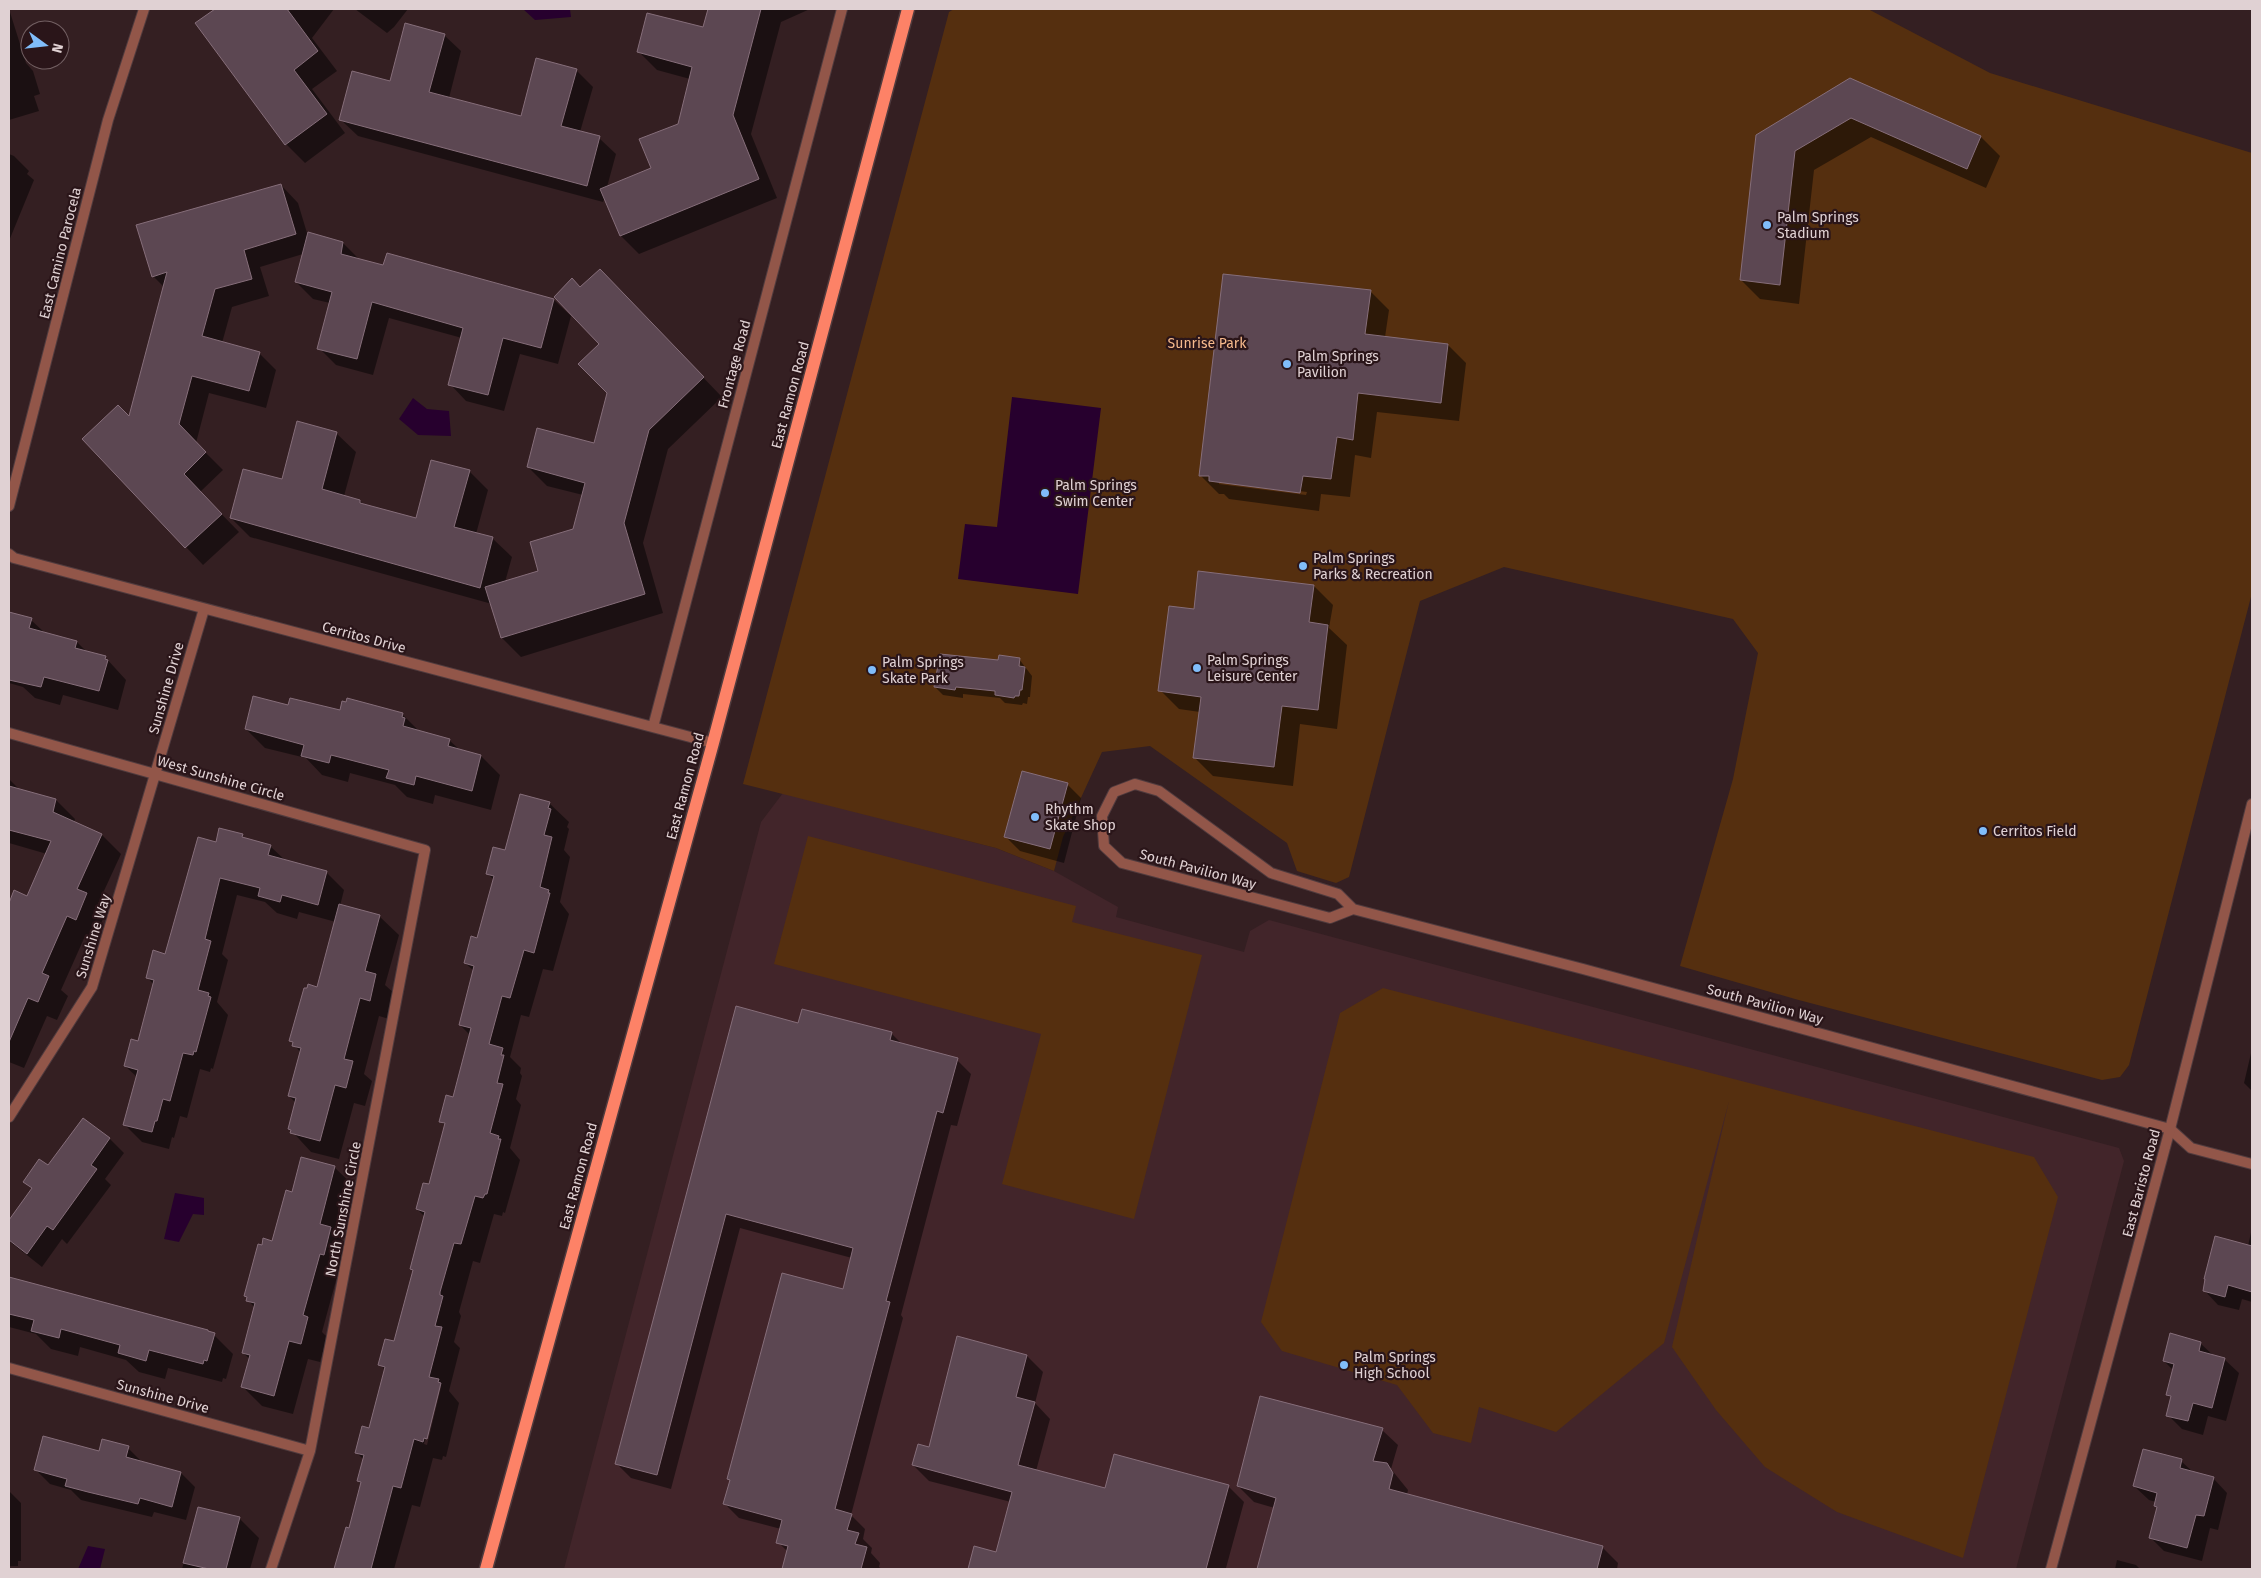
<svg xmlns="http://www.w3.org/2000/svg" width="2261" height="1578" font-family="'Fira Sans',sans-serif">
<style>
.built{fill:#42252a}
.green{fill:#552f0f}
.water{fill:#27002e}
.shadow{fill:#0007;fill-rule:evenodd}
.building{fill:#5c4752;stroke:#866e7a}
.lines{fill:none;stroke-linecap:round;stroke-linejoin:round}
.minor-casing{stroke:#503b3e;stroke-width:12}
.tertiary-casing{stroke:#503b3e;stroke-width:12}
.primary-casing{stroke:#503b3e;stroke-width:15}
.minor{stroke:#925649;stroke-width:10}
.tertiary{stroke:#925649;stroke-width:10}
.primary{stroke:#fd8267;stroke-width:12}
.poi-dot{fill:#80bdfa;stroke:#2a1519;stroke-width:2}
.labels{text-anchor:middle;stroke-width:4.5;stroke-linejoin:round;paint-order:stroke}
.poi-label{font-size:14px;fill:#e0d1d3;stroke:#2a1519;text-anchor:start}
.street-label{font-size:14px;fill:#e0d1d3;stroke:#2a1519}
.park-label{font-size:14px;fill:#f6b98c;stroke:#2a1519}
</style>
<rect width="100%" height="100%" fill="#341f22"/>
<path class="built" d="M783 793 996 848 1054 871 1118 907 1116 917 1244 952 1250 931 1269 920 2119 1148 2124 1161 2016 1569H564L761 822Z"/>
<path class="green" d="M954 9H1868L1990 73 2252 153V593L2129 1065 2120 1077 2102 1080 1795 999 1680 966 1733 779 1758 653 1733 619 1504 567 1420 601 1349 877 1336 883 1297 871 1287 843 1150 746 1102 752 1063 837 1054 871 996 848 743 784 949 12Z
M808 836 1076 906 1072 922 1202 955 1134 1219 1002 1184 1041 1034 774 964Z
M1383 988 2034 1157 2058 1197 1963 1558 1837 1512 1765 1467 1716 1410 1672 1347 1729 1101 1664 1343 1556 1432 1479 1407 1471 1443 1433 1433 1397 1385 1282 1351 1261 1322 1340 1013Z"/>
<path class="water" d="M523 9H570L571 17 535 20Z
M1012 397 1101 408 1078 594 958 579 965 524 997 527Z
M413 398 427 409 449 411 451 436 418 435 399 419Z
M175 1193 204 1198V1215L193 1214 179 1242 164 1239Z
M88 1546 105 1549 100 1569H78Z"/>
<path class="shadow" d="M9 9 26 63 33 71 40 94 34 96 39 111 9 120Z
M217 9H334L312 38 337 71 312 89 345 133 305 163 286 144 197 23Z
M355 9H408L394 27 387 33Z
M709 9H810L781 22 751 134 777 198 639 254 621 236 605 197 603 202 358 136 341 120 390 83 444 35 461 51 449 98 522 117 576 70 593 87 580 132 599 138 616 154 607 187 653 168 679 125 690 79 657 70 638 51 704 29Z
M1850 79 1981 137 2000 156 1986 188 1871 137 1814 170 1799 304 1760 299 1741 280 1757 136Z
M9 154 14 156 29 171 27 174 34 180 9 241Z
M281 185 298 203 307 233 343 243 360 260 554 300 571 316 558 364 520 354 504 411 466 401 450 384 462 338 389 318 373 375 336 365 319 348 330 303 313 299 296 282 303 254 260 267 269 296 232 307 222 343 259 353 276 370 266 408 209 393 196 443 223 470 200 492 239 532 203 565 186 547 130 418 164 287 153 276Z
M581 288 619 290 722 397 668 449 643 543 663 613 521 657 502 638 492 604 250 537 231 518 283 480 336 433 356 452 344 496 360 501 365 506 417 519 469 471 488 490 476 534 492 538 512 557 505 582 540 572 574 530 583 495 547 486 528 467 595 444 608 393 601 344Z
M1370 291 1389 310 1385 337 1448 345 1466 363 1459 421 1377 412 1371 458 1355 455 1350 497 1321 494 1319 511 1229 499 1224 494H1219L1200 475ZM1219 481 1307 492 1306 495 1219 484Z
M1314 586 1333 605 1329 628 1347 645 1337 729 1300 724 1293 786 1213 776 1194 757 1200 712 1179 709 1160 690 1195 611Z
M9 614 31 620 45 633 77 642 88 653 105 657 126 680 118 710 63 695 60 705 35 698 23 687 9 683Z
M1019 659 1032 676 1030 697H1028L1027 704 1023 703 1022 705 1005 703 1000 698 963 694V698L943 695 935 687 999 661Z
M289 707 341 712 402 714 420 732 449 740 460 750 481 756 500 775 491 810 435 795 433 804 407 797 395 785 350 773 348 782 322 775 306 758 265 748 246 729Z
M9 779 20 790 56 800 75 819 74 822 102 835 121 854 97 906 105 914 95 938 86 934 61 990 68 996 57 1020 47 1016 24 1068 9 1062V906L15 892 27 897 47 854 9 843Z
M1067 784 1081 798 1064 863 1020 851 1005 836Z
M549 803 569 822 567 827 569 829 564 850 570 857 560 902 569 914 553 971 543 969 529 1017 521 1015 510 1057 521 1068 520 1073 522 1076 516 1099 521 1105 510 1148 520 1160 505 1213 503 1212 502 1216 494 1214 480 1263 473 1261 459 1312 461 1316 454 1342 460 1348 449 1391 459 1403 446 1457 443 1456 442 1460 433 1458 420 1507 412 1505 394 1569H336L346 1528 350 1529 362 1485 358 1481 364 1460 356 1452 370 1429 385 1370 380 1364 395 1343 414 1272 411 1269 425 1217 417 1209 430 1186 446 1126 441 1121 453 1098 470 1035 460 1025 474 971 465 963 478 940 494 880 488 874ZM439 1385 441 1387 427 1445 424 1444Z
M242 835 246 840 270 846 286 861 326 872 344 890 340 906 379 916 399 935 385 985 395 994 389 1019 379 1016 364 1074 372 1081 365 1106 354 1103 339 1159 311 1152 289 1128 296 1103 289 1096 301 1053 291 1041 318 988 336 922 299 912 297 919 277 913 265 902 237 895 222 954 228 960 217 1002 228 1015 213 1069 211 1068 210 1072 200 1069 187 1118 180 1116 174 1138 172 1137 169 1149 142 1142 124 1124 137 1077 125 1066 139 1042 154 985 147 977 166 955 216 843Z
M799 1025 891 1033 903 1045 957 1060 971 1074 957 1126 951 1125 901 1315 903 1318 851 1515 865 1529 863 1539 872 1548 871 1553 880 1563 879 1567 882 1569H783L788 1552 778 1542 781 1529 739 1518 725 1504 731 1481 729 1479 843 1291 852 1258 740 1228 671 1489 631 1478 617 1464Z
M2252 1049V1091L2244 1083Z
M83 1119 110 1139 124 1153 105 1179 111 1185 67 1244 62 1239 42 1267 9 1241V1222L33 1190 25 1181 48 1167Z
M334 1167 354 1186 340 1238 350 1248 343 1274 338 1273 322 1332 327 1337 320 1362 308 1359 293 1414 262 1406 243 1387 250 1359 243 1353 255 1308 248 1300 262 1246 273 1242 293 1193Z
M2252 1228V1302L2242 1299 2239 1310 2218 1305 2204 1290 2248 1246Z
M9 1278 207 1331 214 1335 233 1354 226 1379 223 1378 222 1382 168 1368 165 1379 139 1372 126 1360 80 1347 78 1356 51 1349 36 1334 9 1327Z
M2200 1343 2214 1356 2224 1359 2239 1373 2226 1421 2208 1416 2203 1435 2182 1429 2168 1415 2172 1399 2168 1394 2174 1371 2164 1361Z
M1027 1356 1043 1372 1035 1403 1050 1419 1036 1471 1105 1490 1228 1486 1244 1502 1226 1568 1230 1569H973L970 1567 997 1554 1011 1502 929 1481 913 1465Z
M1382 1430 1398 1445 1391 1469 1408 1490 1407 1495 1602 1547 1618 1563 1617 1569H1258L1275 1508 1254 1502 1238 1486Z
M128 1448 142 1462 181 1473 195 1487 186 1520 154 1512 152 1517 81 1500 71 1490 50 1484 36 1470 100 1453Z
M2181 1461 2194 1473 2213 1478 2227 1493 2218 1530 2210 1528 2202 1561 2164 1551 2150 1537 2158 1509 2155 1506 2156 1502 2149 1500 2134 1486Z
M9 1491 21 1503V1561H18V1566H9Z
M199 1508 240 1519 259 1538 250 1569H182Z
M2117 1560 2136 1565 2140 1569H2115Z"/>
<path class="building" d="M215 9H287L318 51 294 70 327 114 285 145 195 23Z
M708 9H761L733 115 759 179 620 236 600 189 651 168 639 139 678 124 692 67 637 52 647 13 703 27Z
M405 23 445 34 429 92 521 116 536 58 577 69 561 126 600 136 587 186 339 120 352 71 390 81Z
M1850 78 1981 136 1967 169 1851 118 1795 151 1780 285 1740 280 1756 135Z
M281 184 296 234 244 250 252 279 215 289 202 336 260 352 249 391 192 376 179 424 206 452 184 474 222 514 185 548 82 439 118 405 129 416 167 272 152 277 136 225Z
M308 232 343 242 341 254 383 265 387 253 554 299 541 348 503 338 488 395 448 385 463 328 372 302 357 359 317 349 332 292 295 282Z
M600 269 704 377 649 430 624 523 645 594 501 638 485 587 538 571 530 542 573 529 585 483 527 467 537 428 594 443 607 393 578 364 599 344 554 297 572 278 580 287Z
M1223 274 1371 290 1365 334 1448 344 1441 403 1358 393 1353 440 1337 437 1331 479 1303 476 1300 493 1209 481V476H1199Z
M297 421 337 432 322 489 360 500V503L416 518 431 460 470 470 454 527 493 537 480 588 230 518 243 469 282 479Z
M1198 571 1314 585 1309 622 1328 625 1318 710 1282 706 1274 767 1193 758 1201 697 1158 691 1169 606 1194 609Z
M9 612 32 618 29 628 77 641 75 648 106 656 105 659 108 660 99 691 44 677 41 687 9 680Z
M940 654 998 660 999 655 1020 658 1019 666 1025 667 1022 690H1020L1019 696H1015L1014 698 995 695V691L956 687 955 690 934 687Z
M253 696 288 705 290 698 340 710 342 701 346 702 347 698 403 713 402 717 405 718 403 726 450 739 448 746 481 755 472 791 416 776 414 785 386 778 389 770 331 755 329 763 301 756 304 745 245 729Z
M1022 771 1068 783 1050 849 1004 837Z
M9 786 56 799 53 812 102 834 77 889 87 893 76 920 67 916 42 973 49 976 38 1002 28 998 9 1042V903L14 890 27 896 51 841 9 830Z
M520 794 550 802 548 808 551 809 544 835 552 837 540 887 549 890 548 893H550L534 953 524 950 510 998 502 996 489 1044 503 1048 501 1055H504L497 1083 503 1084 490 1133 499 1136 498 1139H501L487 1194H485L483 1198 475 1196 461 1244 454 1243 440 1292V1295L443 1296 435 1326 442 1327 429 1377 439 1379 438 1382 441 1383 427 1439 424 1438 423 1442 414 1439 401 1488 393 1486 371 1569H334L346 1527 349 1528 361 1482 357 1481 364 1455 355 1453 362 1426 369 1428 385 1367 378 1365 385 1339 394 1341 413 1270 410 1269 425 1212 416 1209 423 1183 429 1184 445 1123 439 1122 446 1095 453 1097 471 1028 459 1025 474 966 464 963 471 936 477 938 494 876 486 874 493 847 505 850Z
M219 828 243 834 242 837 271 845 268 855 327 871 318 905 282 895 280 902 258 896 260 888 220 878 205 939 211 941 198 990 209 993 208 996 211 997 196 1052 194 1051 193 1055 183 1053 170 1101 163 1099 157 1121H155L152 1132 123 1125 138 1070 124 1066 131 1039 138 1041 154 980 146 978 153 950 165 954 198 837 216 842Z
M339 904 380 915 365 971 376 974 370 1001 360 998 344 1059 353 1061 346 1088 335 1085 320 1141 290 1133 291 1130 288 1129 296 1098 288 1096 301 1048 292 1046 293 1042 289 1041 304 988H307L308 984 317 987Z
M736 1006 798 1023 802 1009 892 1032 890 1040 958 1058 943 1113 937 1111 886 1301 890 1302 835 1509 852 1514 847 1530 859 1533 855 1544 867 1547 861 1569H782L788 1546 776 1543 782 1520 723 1504 730 1480 727 1479 782 1273 843 1289 853 1248 726 1214 657 1475 615 1464Z
M83 1118 110 1138 91 1165 97 1169 53 1230 47 1226 27 1254 9 1240V1220L32 1188 23 1182 39 1159 48 1165Z
M301 1157 335 1166 320 1224 331 1227 324 1255 320 1254 303 1315 308 1317 301 1344 289 1341 274 1396 241 1387 250 1355 242 1353 255 1303 246 1301 247 1297 244 1296 258 1244 262 1245 263 1238 272 1241 286 1190 292 1192Z
M2215 1236 2252 1246V1292L2228 1285 2225 1297 2203 1291 2205 1279H2204Z
M9 1277 208 1330V1331L215 1333 207 1361 204 1360 203 1364 149 1350 146 1361 118 1353 120 1345 61 1329 59 1338 31 1331 34 1320 9 1314Z
M2170 1333 2201 1342 2199 1351 2225 1358 2212 1408 2193 1403 2188 1421 2166 1416 2171 1396 2166 1395 2174 1364 2163 1361Z
M957 1336 1027 1355 1016 1397 1035 1402 1018 1465 1105 1488 1114 1454 1229 1485 1206 1569H968L974 1546 996 1552 1012 1492 912 1465 918 1444 929 1447Z
M1260 1396 1383 1428 1373 1461 1387 1463 1393 1473 1389 1489 1603 1546 1597 1569H1257L1276 1498 1237 1486Z
M43 1436 99 1451 102 1439 129 1446 126 1457 181 1472 172 1507 140 1498 138 1504 88 1492 65 1486 67 1479 34 1470Z
M2143 1449 2182 1459 2180 1468 2214 1477 2204 1516 2196 1515 2187 1548 2149 1538 2157 1507 2154 1506 2157 1493 2133 1486Z
M198 1507 240 1517 226 1569H209L183 1563Z"/>
<g class="lines">
<g class="minor-casing">
<path id="minor" d="M9 506 108 120 144 9
M9 554 14 558 713 743
M653 727 842 9
M9 733 425 850 310 1451 271 1569
M1353 909 1330 918 1122 863 1104 846 1102 816 1114 792 1135 784 1159 791 1271 873 1338 894 1353 909 1583 969 2170 1129 2191 1148 2252 1164
M9 1117 92 987 204 609
M9 1368 310 1451"/>
</g>
<g class="tertiary-casing">
<path id="tertiary" d="M2051 1569 2170 1129 2252 804"/>
</g>
<g class="primary-casing">
<path id="primary" d="M486 1569 713 743 908 9"/>
</g>
<use href="#minor" class="minor"/>
<use href="#tertiary" class="tertiary"/>
<use href="#primary" class="primary"/>
</g>
<g class="poi-dot">
<circle cx="1767" cy="225" r="5"/>
<circle cx="1287" cy="364" r="5"/>
<circle cx="1045" cy="493" r="5"/>
<circle cx="1303" cy="566" r="5"/>
<circle cx="1197" cy="668" r="5"/>
<circle cx="872" cy="670" r="5"/>
<circle cx="1035" cy="817" r="5"/>
<circle cx="1983" cy="831" r="5"/>
<circle cx="1344" cy="1365" r="5"/>
</g>
<g class="labels">
<g class="poi-label">
<text x="1777" y="222">Palm Springs<tspan x="1777" dy="16">Stadium</tspan></text>
<text x="1297" y="361">Palm Springs<tspan x="1297" dy="16">Pavilion</tspan></text>
<text x="1055" y="490">Palm Springs<tspan x="1055" dy="16">Swim Center</tspan></text>
<text x="1313" y="563">Palm Springs<tspan x="1313" dy="16">Parks &amp; Recreation</tspan></text>
<text x="1207" y="665">Palm Springs<tspan x="1207" dy="16">Leisure Center</tspan></text>
<text x="882" y="667">Palm Springs<tspan x="882" dy="16">Skate Park</tspan></text>
<text x="1045" y="814">Rhythm<tspan x="1045" dy="16">Skate Shop</tspan></text>
<text x="1993" y="836">Cerritos Field</text>
<text x="1354" y="1362">Palm Springs<tspan x="1354" dy="16">High School</tspan></text>
</g>
<g class="street-label">
<text transform="translate(60 253) rotate(-76)" y="5">East Camino Parocela</text>
<text transform="translate(734 364) rotate(-75)" y="5">Frontage Road</text>
<text transform="translate(790 395) rotate(-75)" y="5">East Ramon Road</text>
<text transform="translate(364 637) rotate(15)" y="5">Cerritos Drive</text>
<text transform="translate(166 688) rotate(-74)" y="5">Sunshine Drive</text>
<text transform="translate(221 778) rotate(16)" y="5">West Sunshine Circle</text>
<text transform="translate(685 786) rotate(-75)" y="5">East Ramon Road</text>
<text transform="translate(1198 869) rotate(15)" y="5">South Pavilion Way</text>
<text transform="translate(93 936) rotate(-73)" y="5">Sunshine Way</text>
<text transform="translate(1765 1004) rotate(15)" y="5">South Pavilion Way</text>
<text transform="translate(578 1176) rotate(-75)" y="5">East Ramon Road</text>
<text transform="translate(2141 1183) rotate(-75)" y="5">East Baristo Road</text>
<text transform="translate(343 1209) rotate(-79)" y="5">North Sunshine Circle</text>
<text transform="translate(163 1396) rotate(15)" y="5">Sunshine Drive</text>
</g>
<g class="park-label">
<text x="1207" y="348">Sunrise Park</text>
</g>
</g>
<rect width="2261" height="1578" fill="none" stroke="#e0d1d3" stroke-width="20"/>
<g transform="translate(45 45) rotate(105)"><circle r="24" fill="#2a1519" stroke="#736063"/>
<path d="M0-4L9 19L0 12L-9 19Z" fill="#80bdfa"/>
<text y="-8" font-size="14" font-weight="bold" text-anchor="middle" fill="#e0d1d3">N</text>
</g>
</svg>
